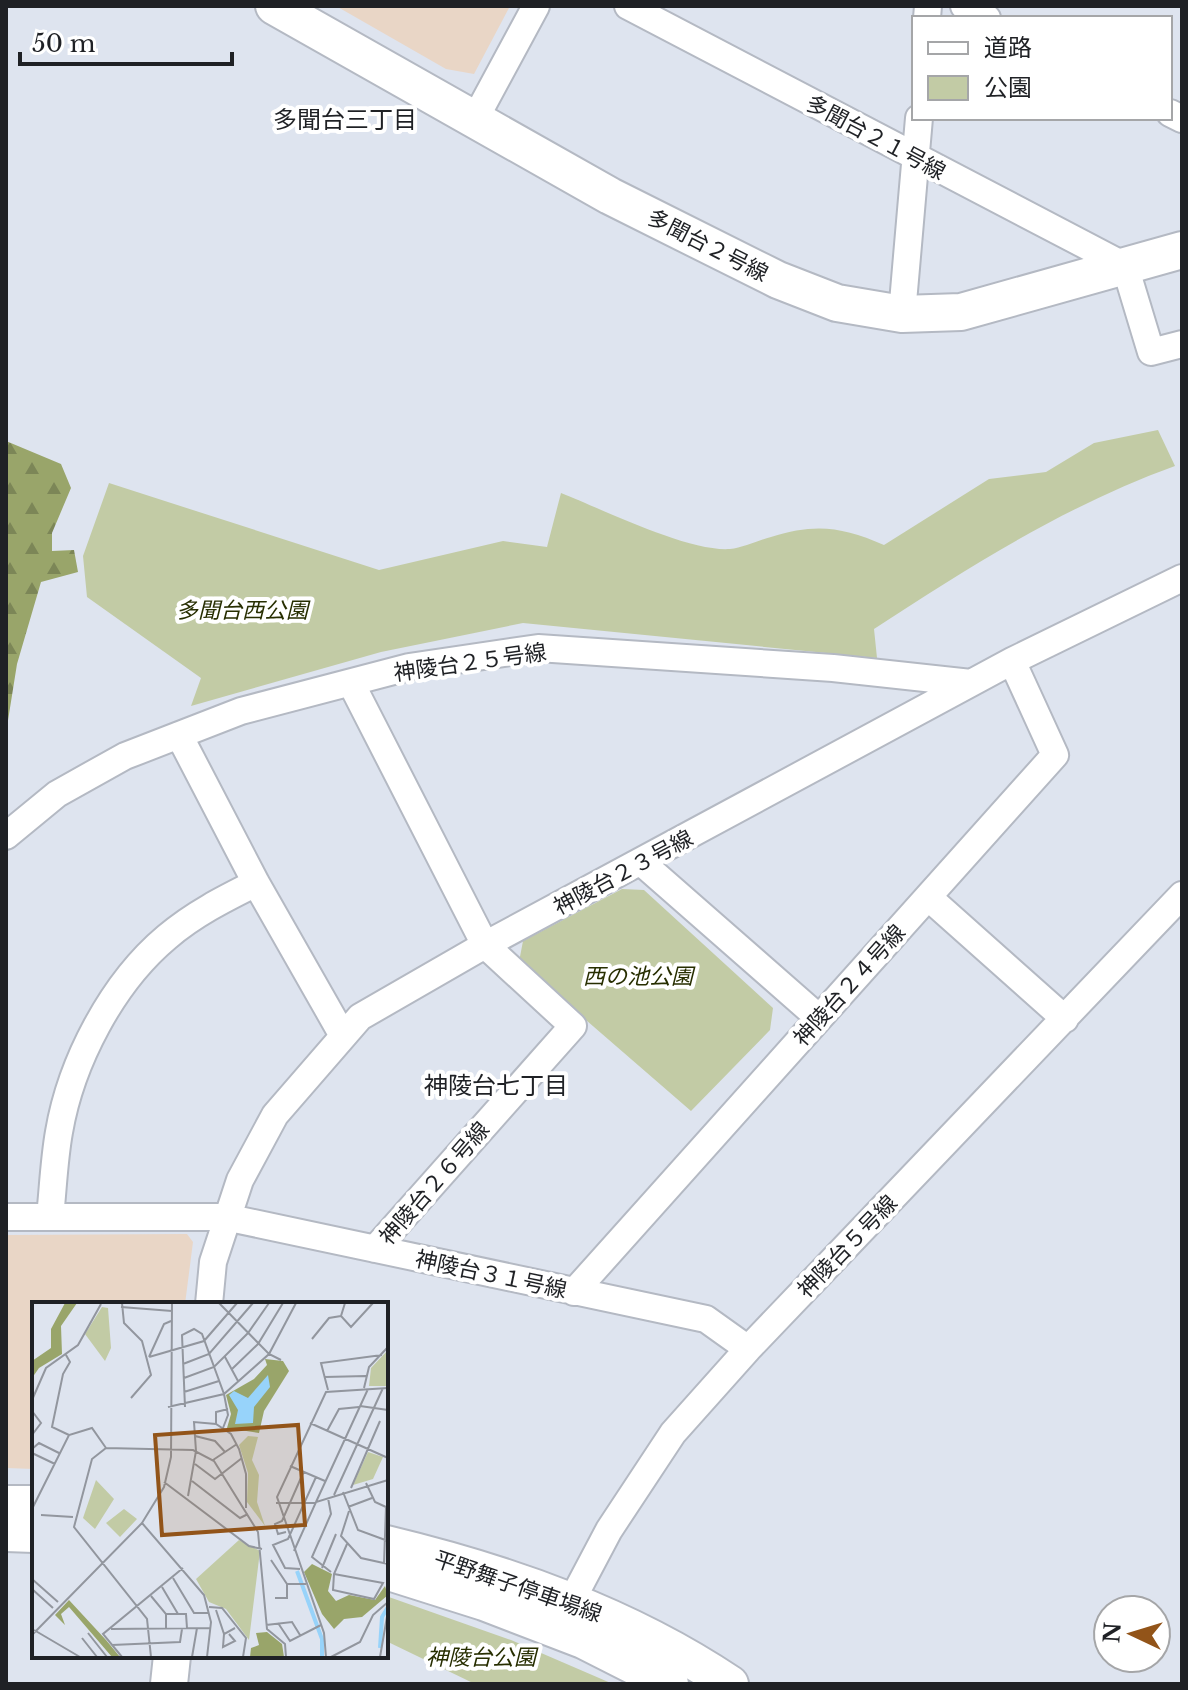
<svg xmlns="http://www.w3.org/2000/svg" width="1188" height="1690" font-family="'Libre Baskerville','Noto Sans JP',serif">
<style>
.education{fill:#e9d6c6}
.green{fill:#c2cba5}
.forest{fill:url(#forest-firs)}
.lines{fill:none;stroke-linecap:round;stroke-linejoin:round}
.street-casing{stroke:#b4b9c3;stroke-width:30}
.secondary-casing{stroke:#b4b9c3;stroke-width:40}
.street{stroke:#fff;stroke-width:26}
.secondary{stroke:#fff;stroke-width:36}
.labels{text-anchor:middle;stroke-width:8;stroke-linejoin:round;paint-order:stroke}
.street-label{font-size:22px;fill:#1f2125;stroke:#fff}
.park-label{font-size:22px;font-style:italic;fill:#272e00;stroke:#fff}
.neighbourhood-label{font-size:24px;fill:#1f2125;stroke:#fff}
.inset-river{fill:none;stroke:#97d3fa;stroke-width:4}
.inset-road{fill:none;stroke:#92969e;stroke-width:2}
.view{fill:#925419;fill-opacity:0.15;stroke:#925419;stroke-width:4}
.inset-edge{fill:none;stroke:#1f2125;stroke-width:4}
</style>
<defs>
<pattern id="forest-firs" width="22" height="20" patternUnits="userSpaceOnUse" patternTransform="scale(2)"><rect width="22" height="20" fill="#99a56a"/><path d="M5 1l3.5 6h-7zM16 11l3.5 6h-7z" fill="#7c8657"/></pattern>
</defs>
<rect width="100%" height="100%" fill="#dee4ef"/>
<path class="education" d="M336 6H510L474 74 446 69Z
M187 1234 193 1242 185 1304H34V1469L6 1468V1235Z"/>
<path class="green" d="M1158 430 1175 466C1067 505 970 566 874 629L877 658 523 623 381 652 191 706 201 678 87 597 83 556 109 483 379 570 503 541 547 547 561 493C602 509 688 552 730 549 743 548 759 540 771 537 816 523 842 527 884 545L989 479 1046 472 1094 443Z
M622 889 644 890 773 1008 770 1030 691 1111 519 962 523 941Z
M386 1596 511 1640 613 1684H475L386 1641Z"/>
<path class="forest" d="M6 441 61 464 71 488 52 533V551L74 550 78 572 41 582 17 664 6 733Z"/>
<g class="lines">
<g class="street-casing">
<path id="street" d="M628 6 1125 266 1151 352 1182 344
M964 6 987 18
M927 18 928 6
M1170 113 1182 119
M475 119 536 6
M902 314 919 118
M351 683 485 945 573 1026 375 1249
M179 735 256 883 342 1034
M6 836 57 794 125 756 241 711 409 667 538 648 833 668 971 683
M641 862 819 1018
M928 897 1065 1019
M6 1217H225L706 1319 748 1349
M50 1217C53 1189 54 1160 59 1132 71 1062 112 983 167 937 194 914 224 899 256 883
M574 1292 1055 755 1012 661
M209 1304 213 1262 240 1180 275 1115 360 1017 485 945 1012 661 1182 578
M567 1619 572 1600 609 1530 673 1433 748 1349 1182 895"/>
</g>
<g class="secondary-casing">
<path id="secondary" d="M274 6 610 196 778 280 837 303 902 314 961 312 1182 250
M6 1504H34
M6 1533 34 1534
M386 1544C507 1573 627 1615 730 1684
M386 1571 484 1602 583 1640 670 1684
M169 1684 172 1656"/>
</g>
<use href="#street" class="street"/>
<use href="#secondary" class="secondary"/>
</g>
<g class="labels">
<g class="street-label">
<text transform="translate(876 137) rotate(28)" y="8">多聞台２１号線</text>
<text transform="translate(708 245) rotate(27)" y="8">多聞台２号線</text>
<text transform="translate(470 662) rotate(-8)" y="8">神陵台２５号線</text>
<text transform="translate(623 872) rotate(-28)" y="8">神陵台２３号線</text>
<text transform="translate(849 985) rotate(-48)" y="8">神陵台２４号線</text>
<text transform="translate(434 1183) rotate(-49)" y="8">神陵台２６号線</text>
<text transform="translate(847 1246) rotate(-46)" y="8">神陵台５号線</text>
<text transform="translate(491 1274) rotate(12)" y="8">神陵台３１号線</text>
<text transform="translate(518 1586) rotate(19)" y="8">平野舞子停車場線</text>
</g>
<g class="park-label">
<text x="242" y="618">多聞台西公園</text>
<text x="638" y="984">西の池公園</text>
<text x="481" y="1665">神陵台公園</text>
</g>
<g class="neighbourhood-label">
<text x="345" y="128">多聞台三丁目</text>
<text x="496" y="1094">神陵台七丁目</text>
</g>
</g>
<g transform="translate(32 1302)">
<rect width="356" height="356" fill="#dee4ef"/>
<path d="M70 5 76 6 79 46 73 59 53 32ZM356 48V84H337L339 66ZM216 134 226 135 220 158 227 173 225 200 233 224 215 200 216 171 207 143ZM336 150 351 155 341 177 321 183ZM64 178 82 197 63 227 51 216ZM92 207 105 217 88 235 74 221ZM207 238 228 249 217 338 194 307 177 300 164 277Z" fill="#c2cba5"/>
<path d="M33 1H45L29 24 30 52 7 66 0 76V59L19 46V27ZM233 57 251 59 257 69 232 109 227 131 195 126 199 112 194 93 222 77 235 63ZM280 262 300 272 296 289 304 299 317 293 343 298 353 284 356 293 330 315 312 317 302 327 290 312 272 270ZM37 298 74 338 88 355H80L37 305 29 312 33 323 23 313ZM235 330 250 342 252 355H218L219 346 227 343 224 331Z" fill="#99a56a"/>
<path d="M236 73 238 85 222 105 221 121 203 122 206 108 197 93 202 89 216 96Z" fill="#97d3fa"/>
<path class="inset-river" d="M265 269 290 337V355M348 346 350 315 356 305"/>
<path class="inset-road" d="M90 1 92 21 110 39 119 73 99 96M187 1 237 52 249 58M313 1 309 14 319 25 341 1M89 5 140 9M280 37 297 16 309 14M34 53 38 60 31 72 20 125 37 133M117 55 172 39 205 1M117 55 132 22 139 19M193 55 206 79M151 62 177 52 221 1M200 67 226 42 251 1M293 75 334 74M152 76 182 65 216 31 237 1M332 86 337 65 356 45M296 88 289 61 350 53M152 90 187 79M0 98 14 66 46 43 69 2M328 104 356 108M136 105 192 92 237 52 264 1M153 105 150 33 162 27 170 32 192 92 196 113 191 126M0 109 9 121 0 133M278 121 356 156M184 122V110L196 107M295 129 307 107 327 105M163 134 183 139 193 150M0 147 7 141 27 151M0 151 23 162M181 158 205 142M163 162 183 177 210 156M258 164 293 179M160 179 208 216 216 212M132 180 217 244 230 247M334 181 343 200 354 205M319 186 348 119M311 190 326 228 356 239M302 193 351 86M156 194 164 149 162 120 184 122 199 132 207 147 214 172V206M296 196 299 212 280 255 299 270M284 200 336 87M244 201H284M316 205 340 196M0 207 37 133 60 126 74 146M317 209 309 234 329 256 356 262M9 213 41 215M110 221 172 293 179 320 175 355M254 230 246 232 243 222 250 219 272 169M262 249 284 200 356 178M239 258 255 282H274M352 262 354 205M290 266 304 232M268 267 253 266 241 243 256 237 284 175M302 272 351 281 342 297 301 288 302 272 315 242M141 276 162 311H177M0 277 26 300M130 285 146 312M0 287 21 306M119 294 134 312V326M243 296H255V282M177 305 190 306 214 336 211 355M184 308 192 332M134 312H154L155 326M246 321 258 339 289 323M234 323 260 320 268 333M79 327 179 326M2 328 48 355M56 331 75 355M197 332 203 339 191 345 192 332 203 326M0 333 110 221 132 185 139 155 140 1M50 336 65 355M80 343 148 340 150 327M90 355 71 332 151 266M119 355 115 317 42 225 60 157 74 146 161 148 182 159 226 230 235 327 253 342 254 355M160 355 165 326M294 355 292 331 245 195 294 90 356 86M299 355 328 340 341 313 356 300M348 355 356 309"/>
<path class="view" d="M266 123 273 223 130 233 123 133Z"/>
<rect width="356" height="356" class="inset-edge"/>
</g>
<rect width="1188" height="1690" fill="none" stroke="#1f2125" stroke-width="16"/>
<rect x="912" y="16" width="260" height="104" fill="#ffffff" stroke="#a5a6a8" stroke-width="2"/>
<rect x="928" y="42" width="40" height="12" fill="#ffffff" stroke="#a5a6a8" stroke-width="2"/>
<text x="984" y="56" font-size="24" fill="#1f2125">道路</text>
<rect x="928" y="76" width="40" height="24" fill="#c2cba5" stroke="#a5a6a8" stroke-width="2"/>
<text x="984" y="96" font-size="24" fill="#1f2125">公園</text>
<g transform="translate(1132 1634) rotate(274)"><circle r="38" fill="#ffffff" stroke="#a5a6a8" stroke-width="2"/>
<path d="M0-6L14 30L0 20L-14 30Z" fill="#925419"/>
<text y="-12" font-size="22" font-weight="bold" text-anchor="middle" fill="#1f2125">N</text>
</g>
<path d="M20 52v12h212v-12" fill="none" stroke="#1f2125" stroke-width="4"/>
<text x="32" y="52" font-size="24" fill="#1f2125" stroke="#ffffff" stroke-width="6" paint-order="stroke">50 m</text>
</svg>
